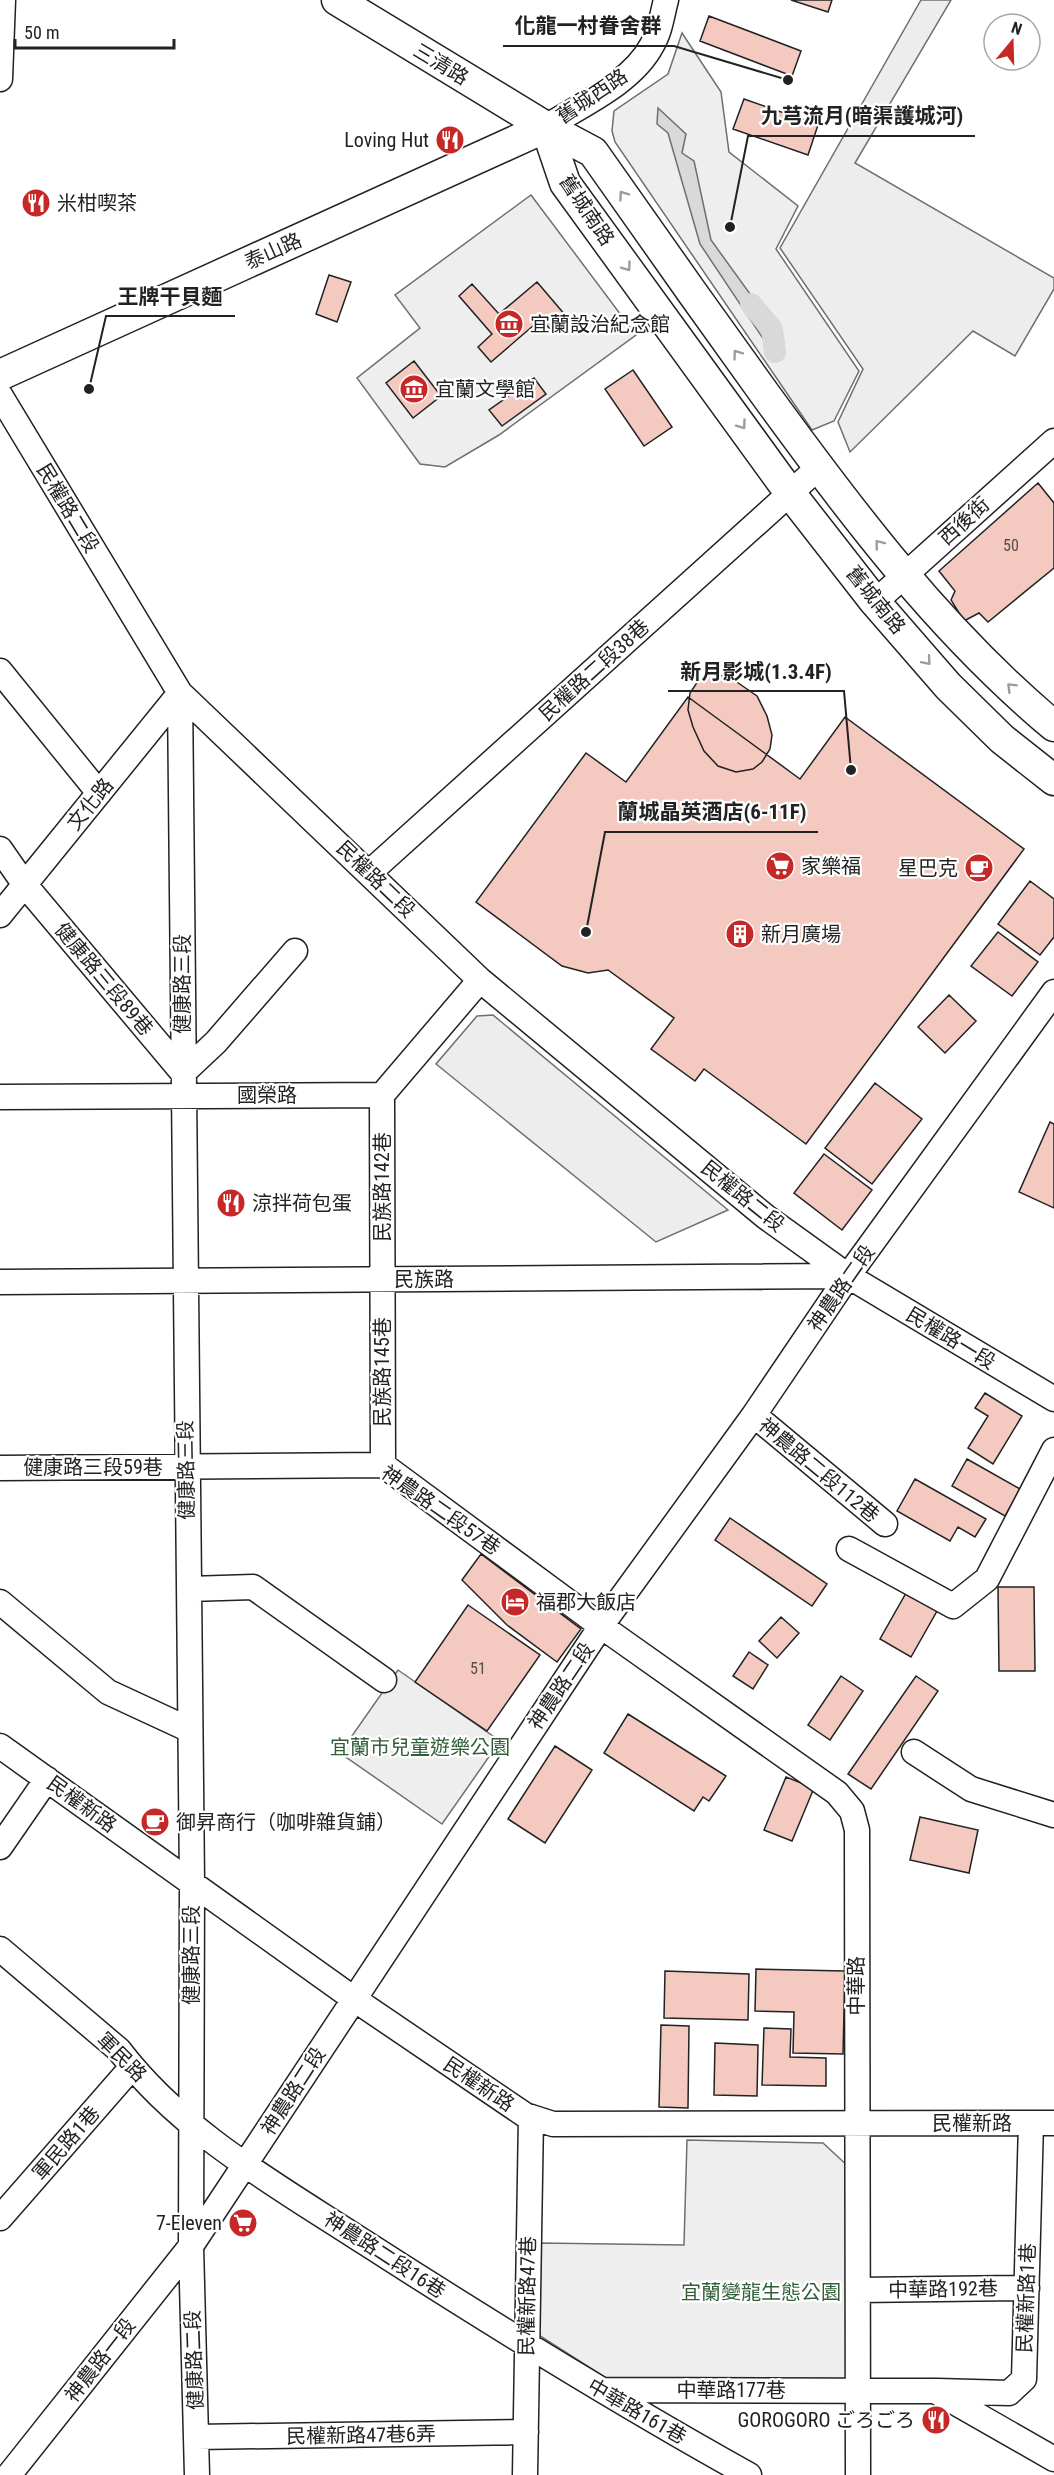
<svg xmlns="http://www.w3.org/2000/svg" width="1054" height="2475" font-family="'Roboto Condensed','Noto Sans TC','Noto Sans JP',sans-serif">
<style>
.green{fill:#eee;stroke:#6f6f6f;stroke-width:1.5}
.parking{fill:#ededed;stroke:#6f6f6f;stroke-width:1.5}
.water{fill:#d9d9d9;stroke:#6f6f6f;stroke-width:1.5}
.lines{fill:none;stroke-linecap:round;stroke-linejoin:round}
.canal{stroke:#d9d9d9;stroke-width:22}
.building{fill:#f3c9c0;stroke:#222;stroke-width:1.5}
.minor-casing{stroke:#222;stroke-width:27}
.major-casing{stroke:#222;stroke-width:33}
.minor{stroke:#fff;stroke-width:24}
.major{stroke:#fff;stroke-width:30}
.oneway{stroke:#9c9c9c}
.labels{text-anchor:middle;stroke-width:4.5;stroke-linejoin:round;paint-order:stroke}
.number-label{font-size:16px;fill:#564c4a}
.street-label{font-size:20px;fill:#222;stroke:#fff}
.poi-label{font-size:20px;fill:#222;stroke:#fff;text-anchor:start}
.park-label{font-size:20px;fill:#2f5e38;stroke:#fff}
.leader{fill:none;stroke:#222;stroke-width:2}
.callout-dot{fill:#222;stroke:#fff;stroke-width:2}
.callout-label{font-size:21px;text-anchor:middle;font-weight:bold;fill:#222;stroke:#fff;stroke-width:4.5;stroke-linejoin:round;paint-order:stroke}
</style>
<rect width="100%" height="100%" fill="#fff"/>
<path class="green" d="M682 33 721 92 729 152 798 206 776 249 859 371 834 421 812 430 615 142 612 131 614 111 668 74Z
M531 195 636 335 499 435 445 467 420 464 357 378 420 328 395 295Z
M398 1670 500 1741 442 1824 340 1753Z
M687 2140 823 2143 850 2168 852 2384 617 2385 537 2334 540 2243 684 2245Z"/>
<path class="parking" d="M921 0H951L855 163 1054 278V289L1015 356 973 331 850 452 838 422 863 369 780 248Z
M493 1015 728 1210 656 1242 436 1064 477 1016Z"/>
<path class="water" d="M658 108 686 134 682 153 694 161 711 240 771 323 766 343 700 244 668 133 657 124Z"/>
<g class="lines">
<path class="canal" d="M751 304 772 329 775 352"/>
</g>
<path class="building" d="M791 0H832L828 12Z
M709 16 801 51 792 76 700 41Z
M744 99 818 125 808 155 733 129Z
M329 275 351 282 337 322 316 314Z
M537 282 566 316 550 329 541 319 491 362 478 347 492 334 459 296 472 284 499 314Z
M414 361 441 396 413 418 386 383Z
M633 370 672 427 644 446 605 389Z
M534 378 546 394 502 426 489 410Z
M1038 483 1054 503V568L988 622 979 613 964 621 951 600 955 591 939 571Z
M711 675 728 676 744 687 757 696 767 716 772 735 770 749 762 762 753 769 736 772 718 766 704 751 693 727 688 710 690 693 698 681Z
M688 697 800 779 845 717 1024 849 806 1144 704 1069 695 1081 651 1049 674 1018 608 970 588 973 562 966 476 902 586 753 626 782Z
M1030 881 1054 899V937L1040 955 998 924Z
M998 932 1038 962 1012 996 971 966Z
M949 995 976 1021 945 1053 918 1027Z
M875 1083 922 1119 872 1184 825 1148Z
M1050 1122 1054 1124V1208L1019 1192Z
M824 1154 872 1190 842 1230 794 1193Z
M985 1393 1022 1416 993 1464 968 1448 988 1416 975 1408Z
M967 1459 1020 1489 1005 1516 952 1486Z
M915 1479 986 1519 975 1537 958 1527 950 1541 897 1511Z
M730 1518 827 1584 812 1606 715 1540Z
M481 1554 581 1629 557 1662 507 1625 462 1580Z
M910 1586 941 1604 911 1657 880 1639Z
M998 1587H1034L1035 1671H999Z
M468 1605 540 1655 487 1731 415 1682Z
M781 1617 799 1633 777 1658 759 1641Z
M749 1652 768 1665 753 1689 733 1676Z
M841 1676 863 1691 830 1740 808 1725Z
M916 1676 938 1691 871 1789 848 1774Z
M628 1714 726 1776 709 1801 703 1797 694 1811 604 1753Z
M555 1746 592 1770 545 1843 508 1819Z
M786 1777 814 1788 792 1841 764 1830Z
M920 1817 978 1830 969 1873 910 1860Z
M756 1969 845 1971 843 2054 793 2053 794 2012 755 2011Z
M665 1971 749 1974 748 2020 664 2018Z
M661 2025 689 2026 688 2108 659 2107Z
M764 2028 791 2029 790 2057 826 2058V2086L762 2085Z
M715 2043 758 2045 757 2096 714 2095Z"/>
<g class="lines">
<g class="minor-casing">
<path id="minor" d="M0 79 3 0
M546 127C581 105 632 83 652 45 660 32 662 15 666 0
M0 395 180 693 480 980 766 1217 848 1276 1054 1399
M875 602 1054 441
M0 671 99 793
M180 693 192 1883 191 2246 197 2475
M0 849 25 885 183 1073 216 1042 295 951
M370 872 818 468
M0 915 180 693
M382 1095 383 1465
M0 1097 382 1095 480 980
M0 1282 848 1276
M754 1415 885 1524
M0 1468 383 1465 601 1626 837 1793 852 1811 857 1830 858 2475
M849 1549 953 1606 987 1579 1054 1450
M189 1589 253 1587 384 1680
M0 1602 108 1692 190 1730
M0 1746 354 1999 525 2115 553 2124 1054 2123
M914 1752 971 1789 1054 1815
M0 1847 47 1779
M0 1949 119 2050C182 2133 278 2186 364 2242 490 2323 618 2402 749 2475
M0 2218 132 2067
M858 2290 1027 2288
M603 2390 935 2391 1054 2459
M937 2391 1009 2393 1024 2379 1031 2123
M197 2437 526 2432
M9 2475 191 2246 601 1626 754 1415 848 1276 1054 992
M525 2475 531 2117"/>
</g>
<g class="major-casing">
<path id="major" d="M337 0 546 127 593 152C649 232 705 311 762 390 849 510 940 631 1054 726
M546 127 565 183 790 493 875 602 948 686 1002 739 1054 780
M0 375 546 127"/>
</g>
<use href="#minor" class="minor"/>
<use href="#major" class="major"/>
</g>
<defs><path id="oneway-chevron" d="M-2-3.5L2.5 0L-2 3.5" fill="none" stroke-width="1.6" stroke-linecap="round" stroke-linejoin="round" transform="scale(1.5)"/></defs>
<g class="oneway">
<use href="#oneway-chevron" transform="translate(623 195) rotate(-125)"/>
<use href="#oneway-chevron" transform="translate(627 267) rotate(54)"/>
<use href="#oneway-chevron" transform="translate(737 354) rotate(-126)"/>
<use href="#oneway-chevron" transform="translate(742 425) rotate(54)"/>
<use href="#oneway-chevron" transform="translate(879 544) rotate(-128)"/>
<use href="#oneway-chevron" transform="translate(927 661) rotate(49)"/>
<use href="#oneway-chevron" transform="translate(1011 687) rotate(-135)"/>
</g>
<defs>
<g id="restaurant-disc" transform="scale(1.5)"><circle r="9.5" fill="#c62828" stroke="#fff"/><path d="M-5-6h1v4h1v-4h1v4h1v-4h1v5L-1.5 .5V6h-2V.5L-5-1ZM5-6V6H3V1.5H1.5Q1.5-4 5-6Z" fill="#fff"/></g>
<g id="museum-disc" transform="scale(1.5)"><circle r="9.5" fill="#c62828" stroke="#fff"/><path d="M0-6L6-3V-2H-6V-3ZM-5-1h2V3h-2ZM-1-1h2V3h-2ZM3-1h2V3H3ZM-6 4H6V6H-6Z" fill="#fff"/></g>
<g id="supermarket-disc" transform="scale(1.5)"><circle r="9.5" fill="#c62828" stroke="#fff"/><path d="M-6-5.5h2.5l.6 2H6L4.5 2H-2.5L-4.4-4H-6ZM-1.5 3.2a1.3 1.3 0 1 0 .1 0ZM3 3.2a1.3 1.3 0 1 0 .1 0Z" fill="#fff"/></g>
<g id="cafe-disc" transform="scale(1.5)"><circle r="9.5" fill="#c62828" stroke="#fff"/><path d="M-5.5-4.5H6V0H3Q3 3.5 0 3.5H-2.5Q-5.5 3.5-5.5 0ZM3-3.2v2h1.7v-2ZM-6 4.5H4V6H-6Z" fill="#fff"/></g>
<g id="building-disc" transform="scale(1.5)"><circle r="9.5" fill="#c62828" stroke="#fff"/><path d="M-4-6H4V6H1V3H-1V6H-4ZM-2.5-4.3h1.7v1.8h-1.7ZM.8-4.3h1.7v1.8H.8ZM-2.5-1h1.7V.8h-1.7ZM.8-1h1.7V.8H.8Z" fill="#fff"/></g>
<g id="hotel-disc" transform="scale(1.5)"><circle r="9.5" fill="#c62828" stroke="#fff"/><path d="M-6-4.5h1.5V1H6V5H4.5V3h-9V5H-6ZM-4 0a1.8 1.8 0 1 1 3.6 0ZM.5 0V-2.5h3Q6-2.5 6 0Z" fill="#fff"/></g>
</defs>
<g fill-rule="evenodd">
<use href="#restaurant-disc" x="450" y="140"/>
<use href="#restaurant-disc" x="36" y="203"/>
<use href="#museum-disc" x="509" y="324"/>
<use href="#museum-disc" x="414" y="389"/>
<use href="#supermarket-disc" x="780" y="866"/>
<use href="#cafe-disc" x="979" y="868"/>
<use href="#building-disc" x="740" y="934"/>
<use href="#restaurant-disc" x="231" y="1203"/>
<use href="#hotel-disc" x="515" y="1602"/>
<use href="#cafe-disc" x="155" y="1822"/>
<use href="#supermarket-disc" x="243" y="2223"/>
<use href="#restaurant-disc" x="936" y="2420"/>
</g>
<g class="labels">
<g class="number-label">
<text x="1011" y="551">50</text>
<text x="478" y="1674">51</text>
</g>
<g class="street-label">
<text transform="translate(441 64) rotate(31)" y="7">三清路</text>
<text transform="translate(592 96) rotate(-34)" y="7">舊城西路</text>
<text transform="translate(587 210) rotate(56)" y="7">舊城南路</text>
<text transform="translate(273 251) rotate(-24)" y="7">泰山路</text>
<text transform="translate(68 508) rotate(59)" y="7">民權路二段</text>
<text transform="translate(964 521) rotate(-42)" y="7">西後街</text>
<text transform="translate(876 600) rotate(51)" y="7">舊城南路</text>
<text transform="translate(594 670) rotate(-42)" y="7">民權路二段38巷</text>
<text transform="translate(90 804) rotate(-51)" y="7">文化路</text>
<text transform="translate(376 879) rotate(44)" y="7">民權路二段</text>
<text transform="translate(104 979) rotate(50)" y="7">健康路三段89巷</text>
<text transform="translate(182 984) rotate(-90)" y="7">健康路三段</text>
<text x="267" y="1102">國榮路</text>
<text transform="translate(382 1187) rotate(-90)" y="7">民族路142巷</text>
<text transform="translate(743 1196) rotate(39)" y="7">民權路二段</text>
<text x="424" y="1286">民族路</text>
<text transform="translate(841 1288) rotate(-55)" y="7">神農路二段</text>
<text transform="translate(951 1338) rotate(31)" y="7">民權路一段</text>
<text transform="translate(382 1372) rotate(-90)" y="7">民族路145巷</text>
<text x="93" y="1474">健康路三段59巷</text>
<text transform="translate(186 1470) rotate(-91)" y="7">健康路三段</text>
<text transform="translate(819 1470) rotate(40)" y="7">神農路二段112巷</text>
<text transform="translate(441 1510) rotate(35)" y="7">神農路二段57巷</text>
<text transform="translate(561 1686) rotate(-56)" y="7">神農路二段</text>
<text transform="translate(82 1804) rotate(36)" y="7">民權新路</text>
<text transform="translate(191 1955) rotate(-90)" y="7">健康路三段</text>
<text transform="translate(856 1986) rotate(-90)" y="7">中華路</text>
<text transform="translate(122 2057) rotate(45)" y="7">軍民路</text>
<text transform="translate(479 2084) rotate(34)" y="7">民權新路</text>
<text transform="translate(293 2091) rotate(-57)" y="7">神農路二段</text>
<text x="972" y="2130">民權新路</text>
<text transform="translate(66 2143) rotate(-49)" y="7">軍民路1巷</text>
<text transform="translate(385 2255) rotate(33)" y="7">神農路二段16巷</text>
<text transform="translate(943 2289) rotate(-1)" y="7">中華路192巷</text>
<text transform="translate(527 2296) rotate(-89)" y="7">民權新路47巷</text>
<text transform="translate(1026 2298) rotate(-88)" y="7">民權新路1巷</text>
<text transform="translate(100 2360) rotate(-52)" y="7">神農路一段</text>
<text transform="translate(194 2360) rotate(-92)" y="7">健康路二段</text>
<text x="731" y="2397">中華路177巷</text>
<text transform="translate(637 2411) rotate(30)" y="7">中華路161巷</text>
<text transform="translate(361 2435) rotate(-1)" y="7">民權新路47巷6弄</text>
</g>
<g class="poi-label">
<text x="429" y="147" text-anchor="end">Loving Hut</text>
<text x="57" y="210">米柑喫茶</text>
<text x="530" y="331">宜蘭設治紀念館</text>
<text x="435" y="396">宜蘭文學館</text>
<text x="801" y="873">家樂福</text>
<text x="958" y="875" text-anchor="end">星巴克</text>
<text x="761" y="941">新月廣場</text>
<text x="252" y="1210">涼拌荷包蛋</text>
<text x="536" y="1609">福郡大飯店</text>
<text x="176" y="1829">御昇商行（咖啡雜貨鋪）</text>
<text x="222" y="2230" text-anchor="end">7-Eleven</text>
<text x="915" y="2427" text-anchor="end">GOROGORO ごろごろ</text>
</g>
<g class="park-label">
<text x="420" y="1754">宜蘭市兒童遊樂公園</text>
<text x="761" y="2299">宜蘭變龍生態公園</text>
</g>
</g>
<path class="leader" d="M788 80L674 46H503M730 227L748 136H975M89 389L106 316H235M851 770L844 691H668M586 932L605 832H818"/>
<g class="callout-dot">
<circle cx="788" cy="80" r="6"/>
<circle cx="730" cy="227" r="6"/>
<circle cx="89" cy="389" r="6"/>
<circle cx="851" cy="770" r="6"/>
<circle cx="586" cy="932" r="6"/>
</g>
<g class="callout-label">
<text x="588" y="33">化龍一村眷舍群</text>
<text x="862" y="123">九芎流月(暗渠護城河)</text>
<text x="170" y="304">王牌干貝麵</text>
<text x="756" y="679">新月影城(1.3.4F)</text>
<text x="712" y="819">蘭城晶英酒店(6-11F)</text>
</g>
<g transform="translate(1012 42) rotate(19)"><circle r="28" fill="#ffffff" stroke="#a7a7a7" stroke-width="1.5"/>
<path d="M0-4.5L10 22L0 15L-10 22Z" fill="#c62828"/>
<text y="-9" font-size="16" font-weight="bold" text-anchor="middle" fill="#222222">N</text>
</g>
<path d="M15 39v9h159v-9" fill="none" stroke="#222222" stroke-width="3"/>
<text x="24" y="39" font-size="18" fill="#222222" stroke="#ffffff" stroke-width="4.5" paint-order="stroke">50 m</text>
</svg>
